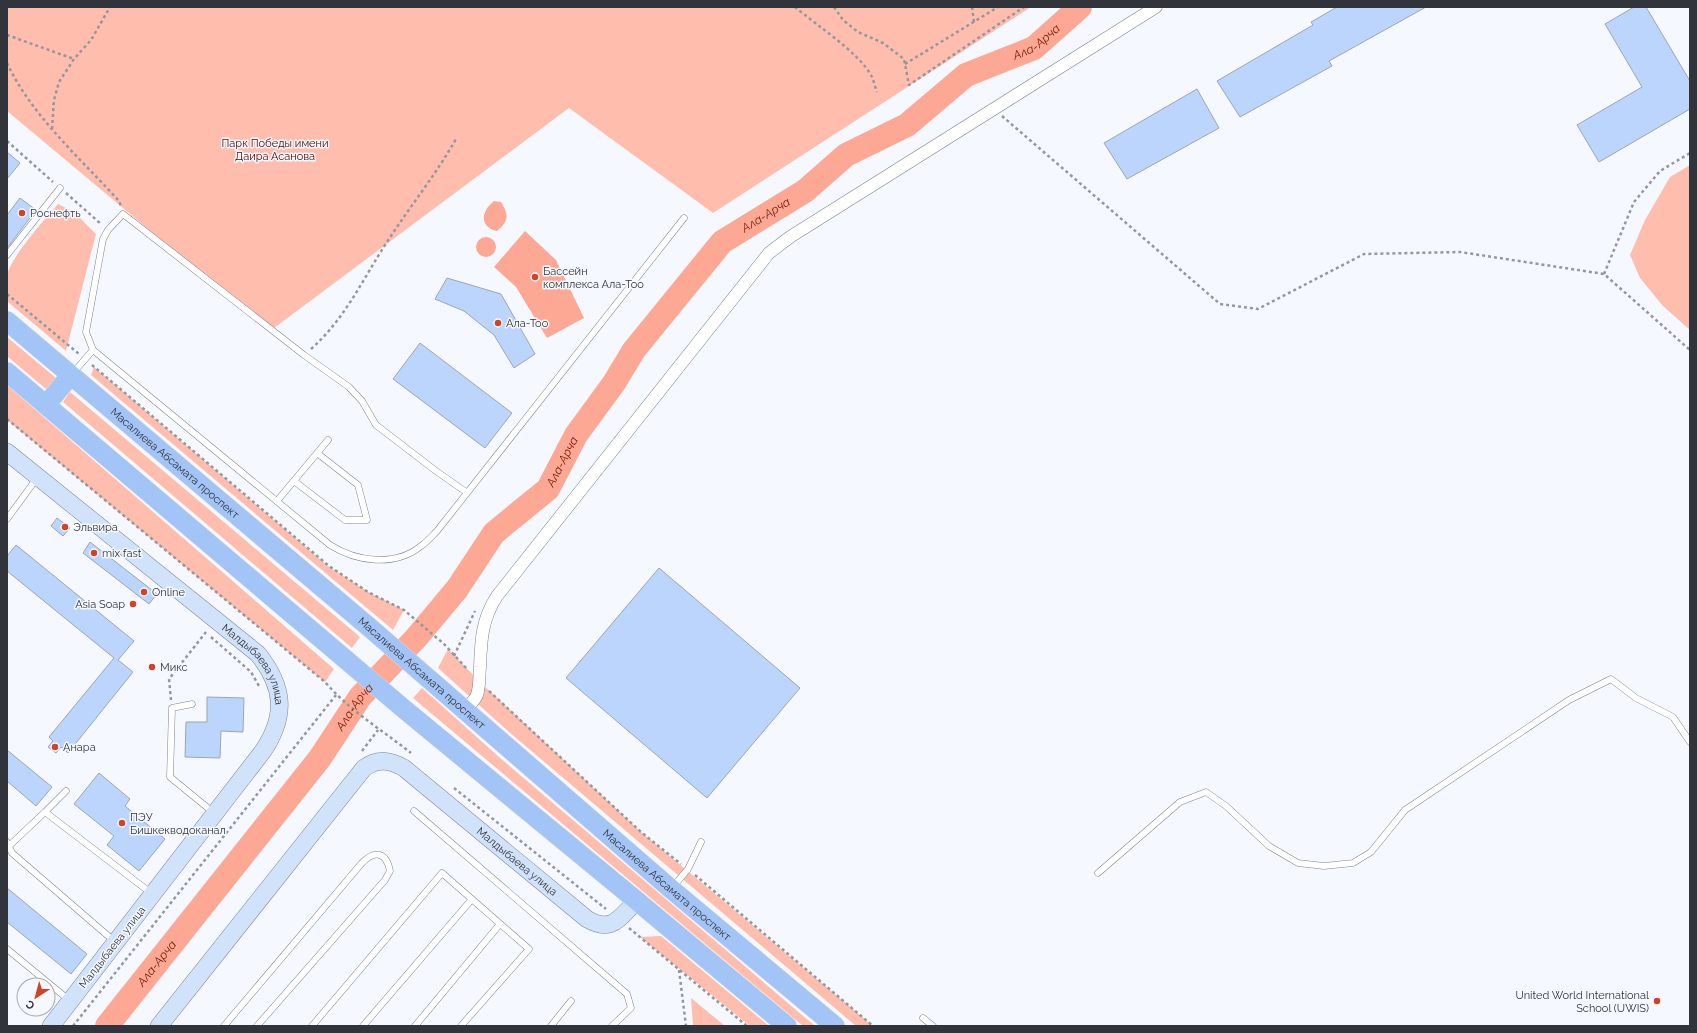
<svg xmlns="http://www.w3.org/2000/svg" width="1697" height="1033" font-family="Raleway,sans-serif">
<style>
.green{fill:#ffbdae}
.water{fill:#fda894}
.lines{fill:none;stroke-linecap:round;stroke-linejoin:round}
.river{stroke:#fda894;stroke-width:24}
.building{fill:#bbd5fd;stroke:#9ca5b3}
.lane-casing{stroke:#7d8593;stroke-width:7}
.street-casing{stroke:#7d8593;stroke-width:13}
.secondary-casing{stroke:#7d8593;stroke-width:18}
.primary-casing{stroke:#d6d7d8;stroke-width:20}
.path{stroke:#94989e;stroke-width:2.5;stroke-dasharray:3 3;stroke-linecap:butt}
.lane{stroke:#fff;stroke-width:6}
.street{stroke:#fff;stroke-width:12}
.secondary{stroke:#d1e2fb;stroke-width:17}
.primary{stroke:#a3c4f7;stroke-width:19}
.poi-dot{fill:#cf4426;stroke:#f5f9ff;stroke-width:1.5}
.labels{text-anchor:middle;stroke-width:3;stroke-linejoin:round;paint-order:stroke}
.park-label{font-size:11px;fill:#520700;stroke:#f5f9ff}
.poi-label{font-size:11px;fill:#31353b;stroke:#f5f9ff;text-anchor:start}
.street-label{font-size:11px;fill:#31353b;stroke:#f5f9ff}
.water-label{font-size:12px;font-style:italic;fill:#7a1902;stroke:#f5f9ff}
</style>
<rect width="100%" height="100%" fill="#f5f9ff"/>
<path class="green" d="M7 7H1031L713 213 569 108 270 331 7 111Z
M1690 165V330L1663 306 1640 278 1630 255 1645 220 1670 177Z
M58 204 74 212 96 234 66 351 8 302 7 300C7 293 5 283 7 275 11 257 45 219 58 204Z
M7 337 56 378 46 389 7 356Z
M94 367 328 566 368 592 404 610 393 630 91 375Z
M7 385 334 669 325 682 7 420Z
M70 392 360 637 352 648 63 402Z
M448 649 480 682 641 832 873 1026H856L509 732 438 668Z
M422 688 499 757 815 1026H803L413 698Z
M661 936 769 1026H750L640 937Z
M691 998 725 1026H693Z"/>
<path class="water" d="M494 201 501 202C509 215 509 221 497 231 479 227 481 211 494 201Z
M525 231 556 260 584 318 547 338 516 287 494 267Z
M476 247a10 10 0 1 1 20 0a10 10 0 1 1-20 0Z"/>
<g class="lines">
<path class="river" id="s1" d="M107 1026 320 758 360 697 416 638 457 589 494 533 548 489 576 435 614 383 634 350 722 242 805 191 846 155 907 125 966 75 1034 48 1080 7"/>
</g>
<path class="building" d="M1337 7H1426L1329 61 1332 66 1240 117 1217 81 1313 25 1311 22Z
M1634 7H1646L1690 81V109L1599 162 1577 125 1642 87 1605 24Z
M1197 89 1219 128 1127 179 1104 143Z
M7 152 20 163 7 179Z
M20 198 36 210 7 248V215Z
M447 278 501 294 535 354 514 368 494 335 464 311 435 299Z
M420 343 512 413 485 448 393 379Z
M57 518 70 528 63 536 51 526Z
M90 542 157 594 149 604 83 553Z
M16 545 134 641 118 660 133 672 68 753 61 747 56 753 48 747 53 741 49 737 114 658 7 571V556Z
M659 568 800 688 707 798 566 678Z
M207 697 244 698 243 732 221 731 220 758 185 757 186 722H207Z
M7 750 52 787 36 806 7 781Z
M99 773 130 799 125 806 165 839 139 871 107 845 114 836 74 804Z
M7 888 87 954 71 974 7 922Z"/>
<g class="lines">
<g class="lane-casing">
<path id="lane" d="M7 255 60 188
M93 350 330 545C357 562 395 567 421 546 427 542 432 536 437 531L684 218
M73 373 93 350 86 332 103 239 108 230 123 214 304 355 349 387 362 401 376 425 436 471 466 492
M294 481 345 520H367L358 485 317 453
M277 501 328 440
M7 519 37 478
M192 704 172 708 170 777 214 813
M66 791 45 812 151 893
M414 811 627 994 631 1008 612 1026
M7 842 12 853 114 941
M9 846 45 812
M1098 873 1180 802 1206 792 1226 806 1269 846 1298 863 1324 866 1353 863 1371 852 1405 810 1569 700 1611 679 1636 698 1673 717 1690 742
M672 888 688 869 701 842
M7 949 69 1000
M923 1018 933 1026
M224 1026 361 864C374 850 386 851 390 871L385 880 257 1026
M312 1026 442 873 529 949 461 1026
M363 1026 472 899
M415 1026 500 924
M551 1026 571 1001"/>
</g>
<g class="street-casing">
<path id="street" d="M466 710C469 705 475 700 477 695 480 686 479 677 480 667 481 639 482 619 497 596L769 253 790 237 1156 7"/>
</g>
<g class="secondary-casing">
<g id="secondary">
<path id="s2" d="M7 452 258 654C284 687 287 715 263 751L51 1026"/>
<path id="s3" d="M159 1026 364 768C378 758 390 760 404 768L587 919C613 934 619 917 637 901"/>
</g>
</g>
<g class="primary-casing">
<g id="primary">
<path id="s4" d="M7 321 369 627 671 889 835 1026"/>
<path d="M7 372 404 709 637 901 787 1026"/>
<path d="M46 405 70 376"/>
</g>
</g>
<path class="path" d="M795 7C816 25 860 53 872 77 874 82 875 87 877 92
M834 7 843 20 858 32 883 43 904 59 909 85 1024 7
M972 7 974 22
M7 35 74 59
M7 63C31 115 81 159 119 201L121 206
M905 64 998 7
M1002 116 1220 304 1258 309 1364 254 1460 252 1604 274 1690 350
M52 129 54 100 59 82 74 59 91 40 110 7
M7 141 53 182
M66 193 101 224
M1604 274 1634 202 1660 171 1690 153
M7 294 79 354
M311 349C344 320 362 281 385 245 408 209 435 176 456 139
M92 365 329 566 368 592 404 610 444 644 467 669
M7 419 325 682C350 711 382 730 411 753
M211 637 251 672 259 686
M454 656 475 611
M489 691 641 832 681 864
M171 700 169 679 206 632
M362 751 378 730
M454 788 606 909
M695 875 873 1026
M629 928 747 1026
M679 970 686 1026
M73 1026 336 695"/>
<use href="#lane" class="lane"/>
<use href="#street" class="street"/>
<use href="#secondary" class="secondary"/>
<use href="#primary" class="primary"/>
</g>
<g class="poi-dot">
<circle cx="22" cy="213" r="4"/>
<circle cx="535" cy="277" r="4"/>
<circle cx="498" cy="323" r="4"/>
<circle cx="65" cy="527" r="4"/>
<circle cx="94" cy="553" r="4"/>
<circle cx="144" cy="592" r="4"/>
<circle cx="133" cy="604" r="4"/>
<circle cx="152" cy="667" r="4"/>
<circle cx="55" cy="747" r="4"/>
<circle cx="122" cy="823" r="4"/>
<circle cx="1657" cy="1001" r="4"/>
</g>
<g class="labels">
<g class="park-label">
<text x="275" y="147">Парк Победы имени<tspan x="275" dy="13">Даира Асанова</tspan></text>
</g>
<g class="poi-label">
<text x="30" y="217">Роснефть</text>
<text x="543" y="275">Бассейн<tspan x="543" dy="13">комплекса Ала-Тоо</tspan></text>
<text x="506" y="327">Ала-Тоо</text>
<text x="73" y="531">Эльвира</text>
<text x="102" y="557">mix fast</text>
<text x="152" y="596">Online</text>
<text x="125" y="608" text-anchor="end">Asia Soap</text>
<text x="160" y="671">Микс</text>
<text x="63" y="751">Анара</text>
<text x="130" y="821">ПЭУ<tspan x="130" dy="13">Бишкекводоканал</tspan></text>
<text x="1649" y="999" text-anchor="end">United World International<tspan x="1649" dy="13">School (UWIS)</tspan></text>
</g>
<g class="street-label">
<text dy="4" stroke="none"><textPath href="#s4" startOffset="220">Масалиева Абсамата проспект</textPath></text>
<text dy="4" stroke="none"><textPath href="#s2" startOffset="328">Малдыбаева улица</textPath></text>
<text dy="4" stroke="none"><textPath href="#s4" startOffset="544">Масалиева Абсамата проспект</textPath></text>
<text dy="4" stroke="none"><textPath href="#s3" startOffset="519">Малдыбаева улица</textPath></text>
<text dy="4" stroke="none"><textPath href="#s4" startOffset="868">Масалиева Абсамата проспект</textPath></text>
<text transform="translate(112 947) rotate(-52)" y="4">Малдыбаева улица</text>
</g>
<g class="water-label">
<text dy="4" stroke="none"><textPath href="#s1" startOffset="1376">Ала-Арча</textPath></text>
<text dy="4" stroke="none"><textPath href="#s1" startOffset="1052">Ала-Арча</textPath></text>
<text dy="4" stroke="none"><textPath href="#s1" startOffset="728">Ала-Арча</textPath></text>
<text dy="4" stroke="none"><textPath href="#s1" startOffset="404">Ала-Арча</textPath></text>
<text dy="4" stroke="none"><textPath href="#s1" startOffset="80">Ала-Арча</textPath></text>
</g>
</g>
<rect width="1697" height="1033" fill="none" stroke="#31353b" stroke-width="16"/>
<g transform="translate(36 997) rotate(216)"><circle r="19" fill="#f5f9ff" stroke="#a7abb1"/>
<path d="M0-3L7 15L0 10L-7 15Z" fill="#cf4426"/>
<text y="-6" font-size="11" font-weight="bold" text-anchor="middle" fill="#31353b">С</text>
</g>
</svg>
